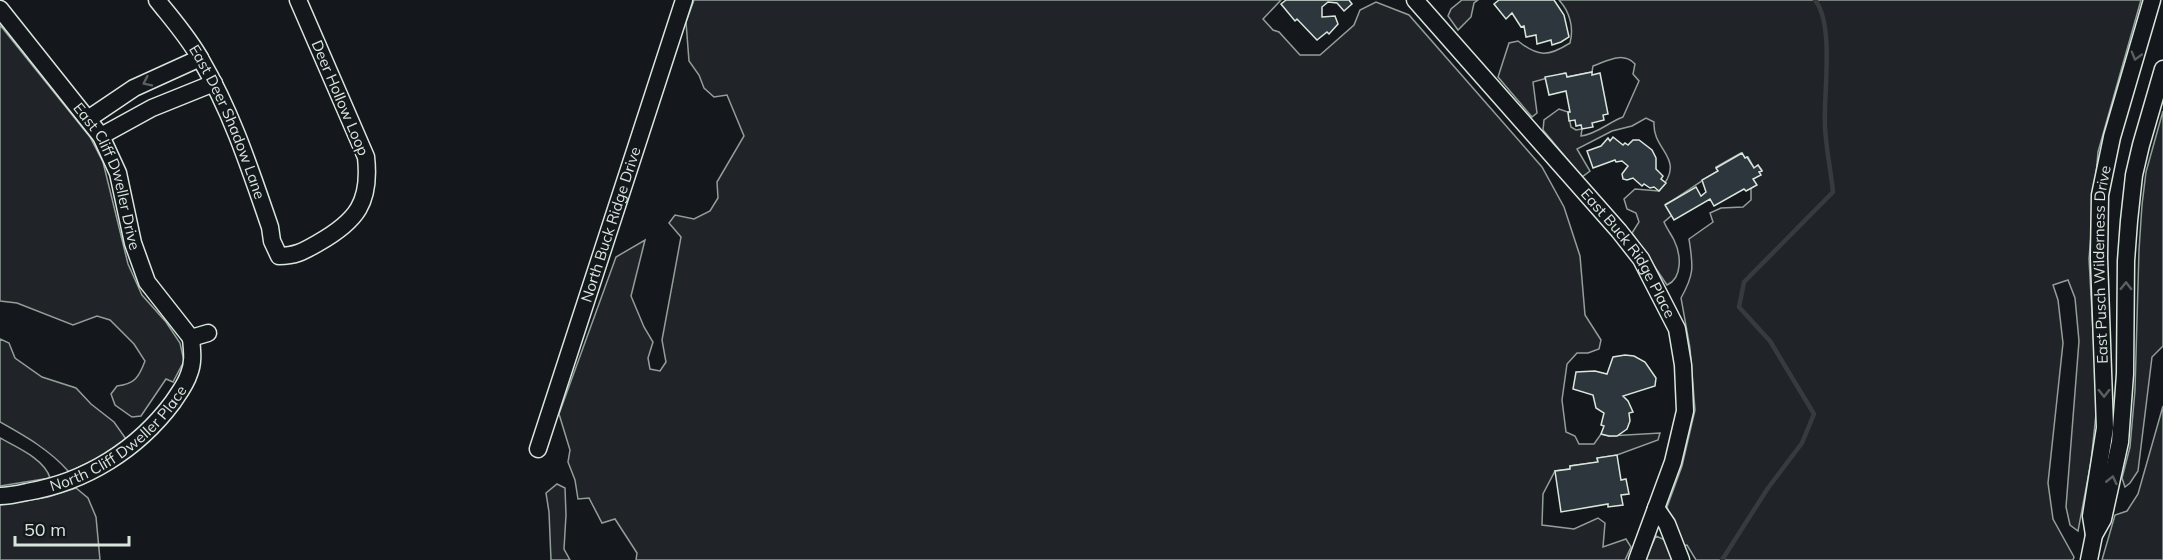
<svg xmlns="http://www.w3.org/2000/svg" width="2163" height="560" font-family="Mulish,sans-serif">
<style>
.green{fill:#202428;stroke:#939e99;stroke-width:1.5}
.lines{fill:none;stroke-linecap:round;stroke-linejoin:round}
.stream{stroke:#363b3e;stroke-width:4.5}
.building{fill:#2c363c;stroke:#d8e6dc;stroke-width:1.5}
.minor-casing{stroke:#d8e6dc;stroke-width:19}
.minor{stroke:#14181c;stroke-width:16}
.oneway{stroke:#59605f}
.labels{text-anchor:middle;stroke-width:4.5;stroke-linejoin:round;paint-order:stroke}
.street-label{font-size:15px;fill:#d8e6dc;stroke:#14181c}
</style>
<rect width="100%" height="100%" fill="#14181c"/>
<path class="green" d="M694 0H1281L1263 19 1273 30 1279 32 1300 55H1320L1354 25 1360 10 1376 2 1409 15 1542 167 1564 207 1580 256 1585 315 1601 340 1599 349 1588 353H1577L1567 364 1562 400 1566 432 1575 436 1579 444H1594L1601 434 1609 436 1660 433 1658 440 1617 455 1597 458 1598 462 1570 466V469L1555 471 1543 494 1542 525 1574 529 1598 518 1605 523 1603 547 1626 539 1631 547 1625 560H636L637 553 615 519 602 523 589 498 578 499 575 480 568 462 570 450 559 414 616 257 645 240 631 296 644 327 653 342 648 358 650 369 660 371 666 362 662 340 681 237 669 223 675 215 694 219 710 211 718 198 717 182 744 136 727 95 714 97 704 88 699 75 689 61 686 22Z
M1462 0H1478L1474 3 1471 17 1458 30 1448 16 1451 9Z
M1559 0H2141L2098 152 2089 259 2097 404 2091 462 2078 531 2070 525 2066 507 2079 341 2075 298 2068 280 2053 285 2058 300 2063 343 2048 483 2053 519 2074 557 2073 560H1696L1687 545 1681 546 1667 507 1682 466 1695 410 1690 348 1681 298C1695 273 1693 266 1689 239L1713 222 1710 213 1721 208 1743 207 1751 200V188L1756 185 1753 179 1760 175 1759 172 1762 170 1758 165 1754 168 1748 157 1745 158 1741 153 1716 167 1718 171C1700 181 1684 194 1666 204L1672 215 1664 222C1667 229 1671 234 1674 240 1681 254 1683 278 1667 285L1632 233 1639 222 1636 213 1627 209 1624 199 1635 189 1659 191C1688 157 1652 152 1654 122L1646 118 1632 126 1612 131 1577 149 1590 171 1582 177 1543 130 1544 120 1559 109 1568 112 1571 127 1576 130 1582 129 1581 136C1597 134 1609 122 1623 117L1639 81 1633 74 1635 64C1623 51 1607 61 1593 66L1592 72 1567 77 1565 73 1533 82 1537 113 1532 117 1498 77 1509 43 1518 41C1538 57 1548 57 1570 43 1574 28 1570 12 1559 0Z
M0 25 90 137 103 162 128 264 142 295 166 322 180 343 184 361 173 382 166 379 141 416 132 417 115 405 111 394 117 386C135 384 139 377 145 361L134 344 110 320 97 316 73 325 17 303 0 301Z
M2163 111V346L2152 357 2138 471 2130 483 2125 487 2122 478 2130 447 2135 390 2139 250 2142 205 2146 172Z
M0 339 9 343 15 358 42 377 76 388 91 404 114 422 126 439 98 458 69 472C50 450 25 436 0 422Z
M2163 406V560H2102L2115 515 2127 511 2138 494Z
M0 438C16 447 45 459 50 478L0 486Z
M557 484 565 488 566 515 564 549 570 560H551L549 512 546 493Z
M76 488 88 498 96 517 100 560H0V505L48 497Z
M1656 536 1665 540 1673 560H1645Z"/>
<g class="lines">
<path class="stream" d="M1722 560 1768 488 1802 443 1814 414 1770 341 1739 307 1744 282 1833 192C1831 171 1826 149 1825 127 1823 95 1835 25 1815 0"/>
</g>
<path class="building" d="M1286 0H1349L1352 4 1344 11 1337 3 1328 2 1322 7V17L1335 16 1338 24 1329 34 1327 32 1317 40 1297 19 1295 21 1281 4Z
M1499 0H1554L1564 15 1569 37 1561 42 1552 45 1551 40 1537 44 1536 35 1526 37 1524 26 1521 27 1512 13 1506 19 1494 4Z
M1592 72V75L1600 73 1608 114 1603 115 1604 120 1592 123 1593 127 1582 129 1581 125 1576 126 1575 120 1569 121 1568 112H1570L1566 91 1549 95 1545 77 1566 73 1567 77Z
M1613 137 1623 145 1625 143 1628 145 1633 140H1639L1652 150 1656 158V169L1663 176 1661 179 1666 183 1659 191 1654 187 1650 188 1644 184 1642 186 1633 178 1627 180 1623 179 1622 174 1628 166 1622 161 1616 162 1615 160 1593 168 1587 151 1601 146 1608 138 1610 141Z
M1742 153 1745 158 1747 157 1754 168 1758 165 1762 171 1759 172 1761 175 1753 179 1757 185 1746 191 1744 189 1714 206 1710 199 1674 220 1665 205 1696 187 1701 196 1706 192 1702 180 1718 171 1716 168Z
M1625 355 1634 356 1645 362 1656 378 1655 386 1623 396 1628 401 1633 412 1629 413 1630 421 1627 429 1617 436H1609L1601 434 1604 426 1601 425 1604 413 1596 408 1593 395 1573 389 1576 372 1595 371 1607 374 1613 357Z
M1617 455 1621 480 1626 479 1629 494 1621 495 1623 505 1608 507V504L1561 512 1555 471 1570 469V466L1598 462 1597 458Z"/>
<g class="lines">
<g class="minor-casing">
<g id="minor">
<path id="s1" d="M157 0C172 19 189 38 201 60 232 113 250 169 270 227L272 241 279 256C296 256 304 251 318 243 357 221 371 202 366 157L298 0"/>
<path id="s2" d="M1415 0 1619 231 1641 259 1677 329 1683 365 1685 411 1673 462 1637 560"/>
<path id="s3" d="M0 9 101 136 118 173 133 243 147 282 191 338"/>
<path d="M88 119 134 88 200 58"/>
<path d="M101 136 152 108 214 83"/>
<path d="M191 338 208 333"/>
<path id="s4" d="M538 449 684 0"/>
<path id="s5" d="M0 496C9 496 18 494 27 492 86 482 138 449 173 402 179 393 186 384 189 374 194 362 192 350 191 338"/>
<path d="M1656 508 1667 524 1681 560"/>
<path id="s6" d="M2094 535 2091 516 2105 428 2099 258 2100 195 2112 137 2152 0"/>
<path d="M2089 560 2094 535 2103 519 2120 442 2125 374 2126 261 2129 221 2134 175 2141 145 2163 69"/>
</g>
</g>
<use href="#minor" class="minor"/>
</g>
<defs><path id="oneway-chevron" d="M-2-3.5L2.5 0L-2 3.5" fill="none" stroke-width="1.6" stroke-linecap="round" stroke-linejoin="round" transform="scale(1.5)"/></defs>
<g class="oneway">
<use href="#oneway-chevron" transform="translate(2136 56) rotate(106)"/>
<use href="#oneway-chevron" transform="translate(147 82) rotate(154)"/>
<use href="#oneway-chevron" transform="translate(2126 286) rotate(-89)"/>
<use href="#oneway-chevron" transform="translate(2104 393) rotate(89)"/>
<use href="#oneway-chevron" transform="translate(2112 480) rotate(-77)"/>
</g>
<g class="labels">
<g class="street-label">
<text transform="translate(340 98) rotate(67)" y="5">Deer Hollow Loop</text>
<text dy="5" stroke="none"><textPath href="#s1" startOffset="142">East Deer Shadow Lane</textPath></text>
<text dy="5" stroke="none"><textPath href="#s3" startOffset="202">East Cliff Dweller Drive</textPath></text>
<text dy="5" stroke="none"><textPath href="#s4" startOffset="236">North Buck Ridge Drive</textPath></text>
<text dy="5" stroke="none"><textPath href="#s2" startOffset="332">East Buck Ridge Place</textPath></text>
<text dy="5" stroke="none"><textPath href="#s6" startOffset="272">East Pusch Wilderness Drive</textPath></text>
<text dy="5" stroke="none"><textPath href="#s5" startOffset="136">North Cliff Dweller Place</textPath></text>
</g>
</g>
<path d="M15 536v9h114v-9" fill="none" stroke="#d8e6dc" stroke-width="3"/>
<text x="24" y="536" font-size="18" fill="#d8e6dc" stroke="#14181c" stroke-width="4.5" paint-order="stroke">50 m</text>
</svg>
